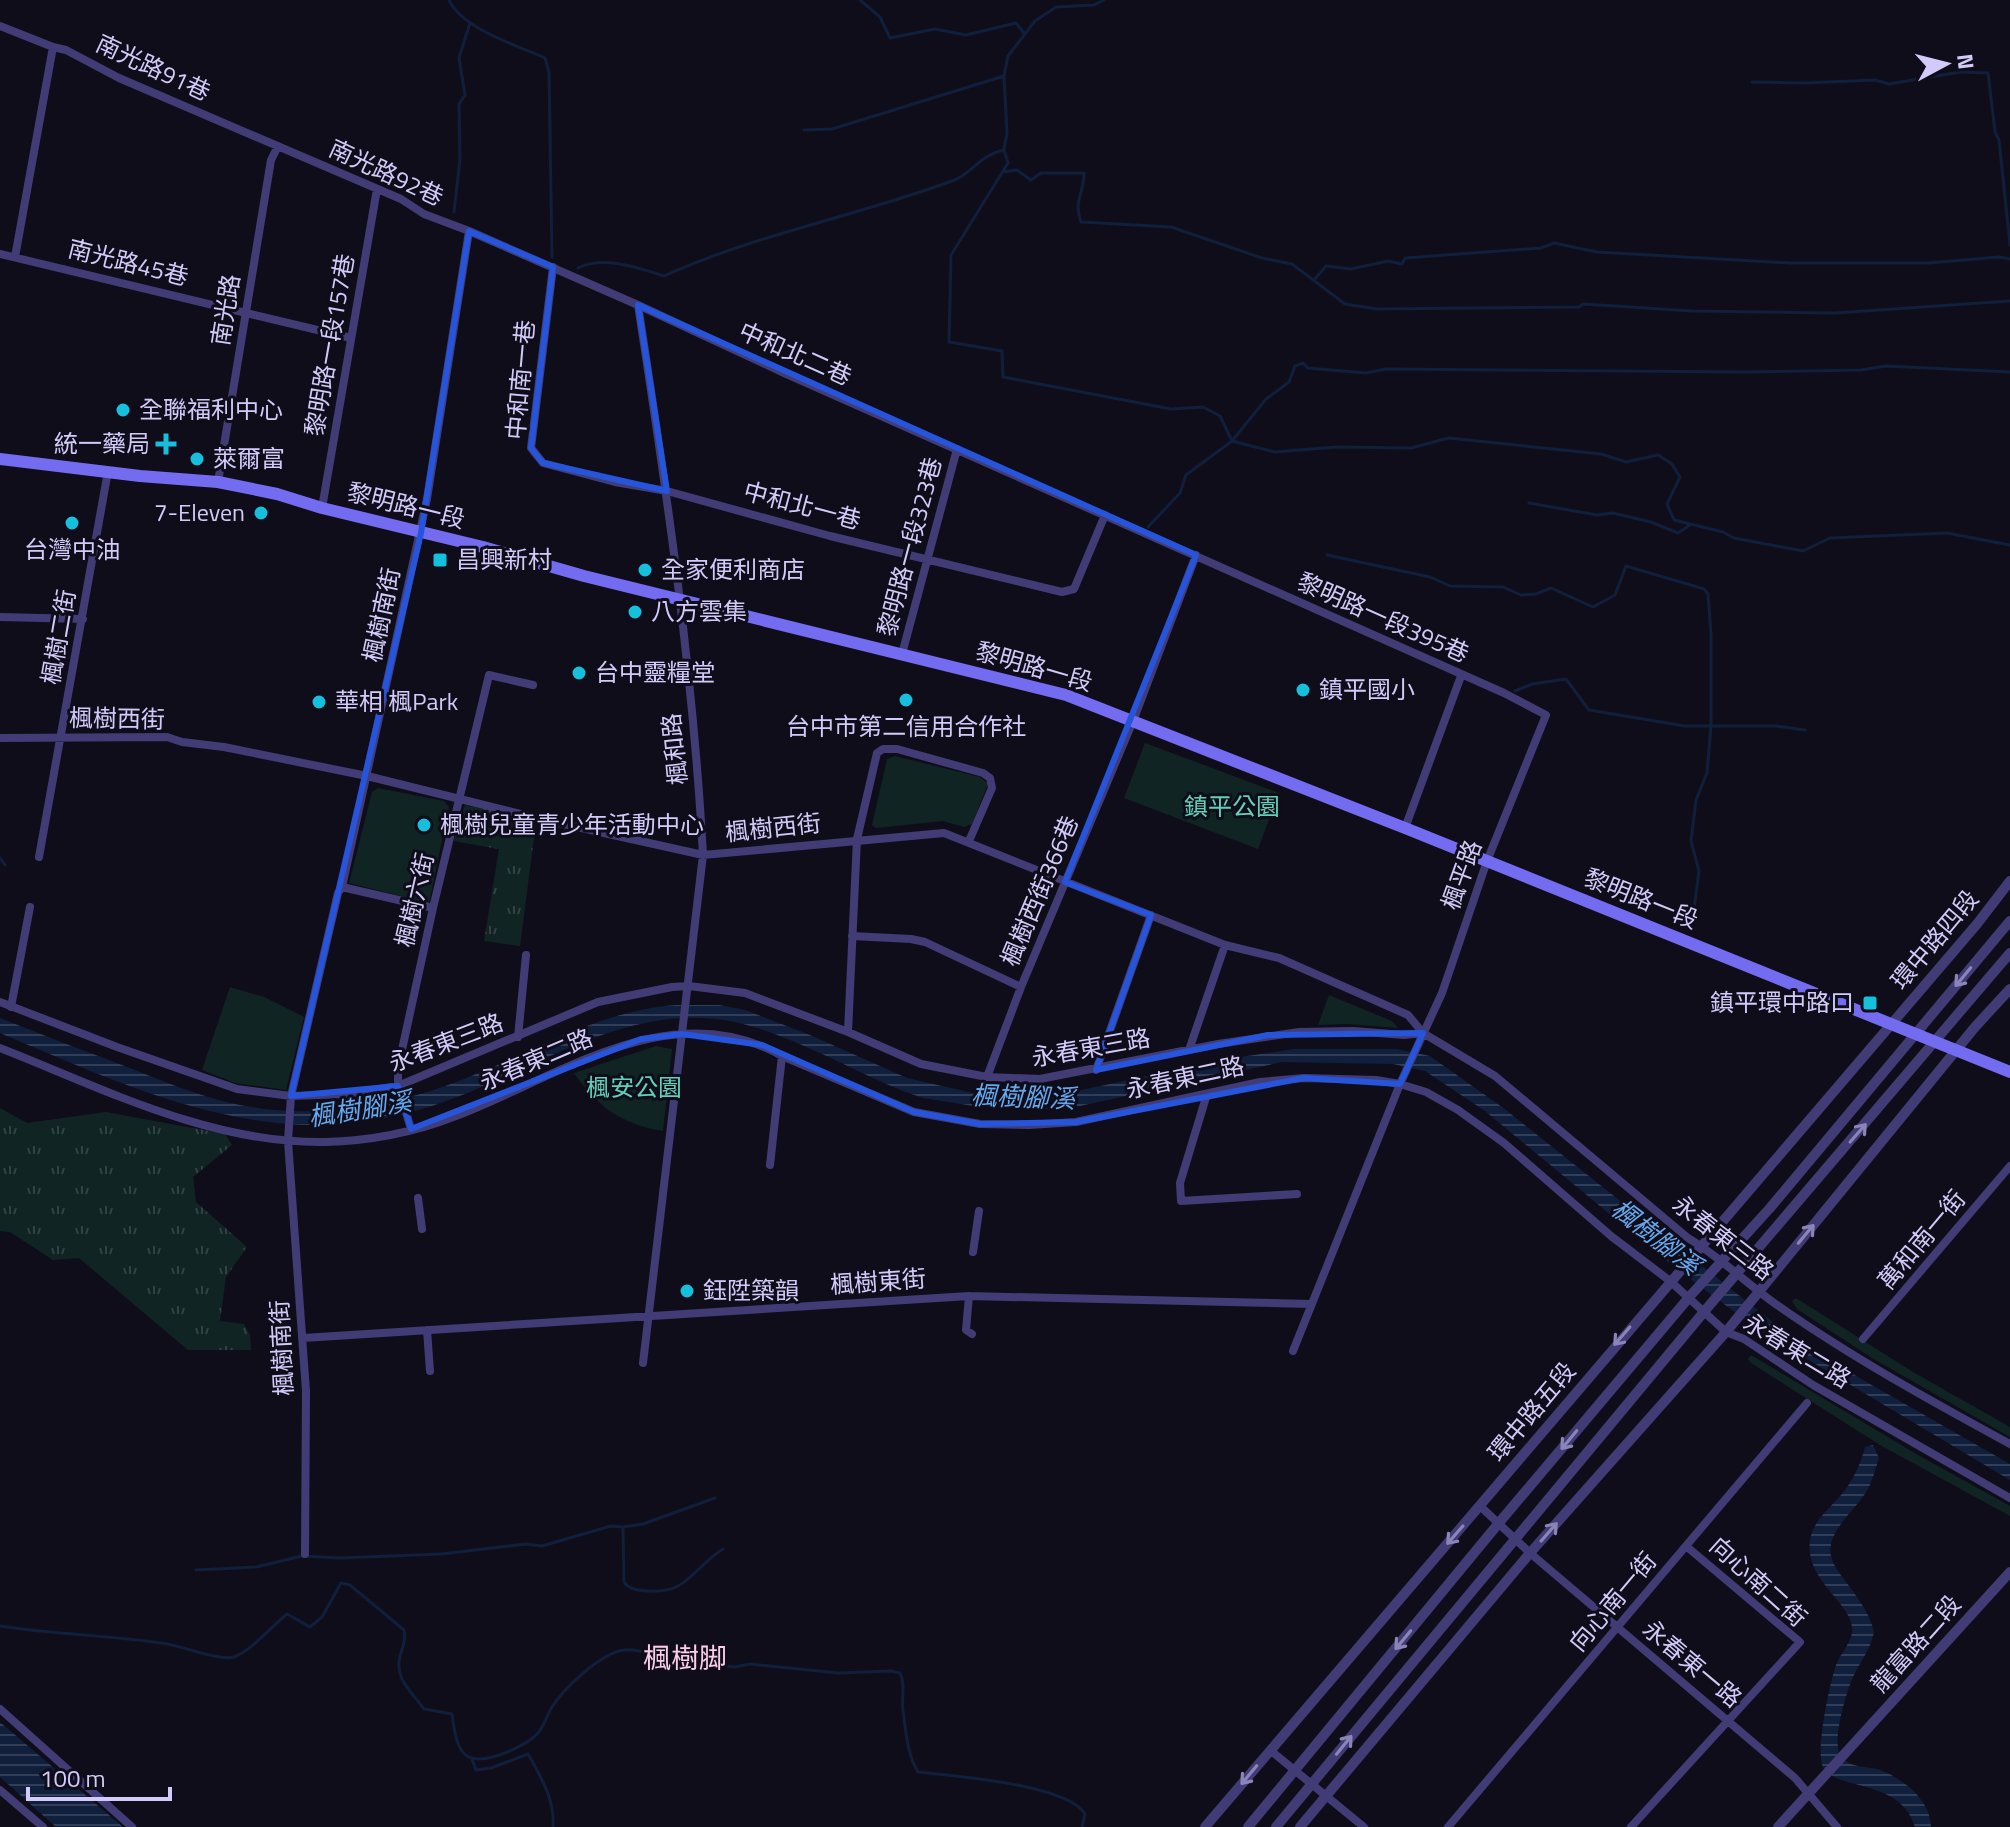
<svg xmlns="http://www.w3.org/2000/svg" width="2010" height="1827" font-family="'Titillium Web','Noto Sans TC',sans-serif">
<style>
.grass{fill:url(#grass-tufts)}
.park{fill:#102424}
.water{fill:url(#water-rules)}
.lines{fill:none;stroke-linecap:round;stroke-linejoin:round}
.stream{stroke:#101f3b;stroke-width:3}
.minor{stroke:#413c75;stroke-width:8}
.tertiary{stroke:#413c75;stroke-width:10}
.secondary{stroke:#746cf0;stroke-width:12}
.oneway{stroke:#8a84b8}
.marked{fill:none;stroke:#2654da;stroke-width:6;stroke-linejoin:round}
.poi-dot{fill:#16bfdb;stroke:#100d1a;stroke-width:3}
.labels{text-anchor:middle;stroke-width:6;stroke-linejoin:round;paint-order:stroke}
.street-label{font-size:24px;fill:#d2cbfa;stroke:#100d1a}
.poi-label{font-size:24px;fill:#d2cbfa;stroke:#100d1a;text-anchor:start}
.park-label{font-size:24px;fill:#60d1b9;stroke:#100d1a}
.water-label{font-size:26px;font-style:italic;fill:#64a9ef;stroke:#100d1a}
.quarter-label{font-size:28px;fill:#facde8;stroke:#100d1a}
</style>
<defs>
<pattern id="grass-tufts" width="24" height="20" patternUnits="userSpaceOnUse" patternTransform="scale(2)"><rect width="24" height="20" fill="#102424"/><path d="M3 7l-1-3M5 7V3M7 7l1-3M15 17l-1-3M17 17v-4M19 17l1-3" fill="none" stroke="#324245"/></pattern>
<pattern id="water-rules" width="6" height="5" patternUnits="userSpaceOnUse" patternTransform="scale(2)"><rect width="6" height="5" fill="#101f3b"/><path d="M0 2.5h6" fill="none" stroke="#323e58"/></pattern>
</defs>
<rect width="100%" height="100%" fill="#100d1a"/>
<path class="grass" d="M465 805 528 817 536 822 520 946 484 941 499 849 454 841Z
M0 1108 27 1123 106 1112 225 1134 232 1145 193 1177 196 1202 247 1247 226 1277 220 1321 244 1324 250 1335 251 1350H188L79 1258 53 1260 10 1232 0 1231Z"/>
<path class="park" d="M1145 743 1279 793 1258 849 1124 798Z
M895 756 980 777 988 784 972 824 964 827 943 821 876 828 872 825 887 759Z
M378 788 444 801 449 807 429 903 349 883 372 792Z
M230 987 264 997 304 1017 286 1090 235 1083 202 1070Z
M1329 995 1392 1021 1398 1028 1348 1024 1318 1025Z
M656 1046 672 1049 663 1131C621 1124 598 1107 574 1073Z
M1796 1298 1913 1372 2010 1427V1437L1872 1358 1797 1309 1792 1301Z
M1751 1355 1918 1455 2010 1506V1516L1880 1445 1751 1363 1748 1359Z"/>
<path class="water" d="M676 1005H719L745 1010 810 1035 907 1078 973 1093 1021 1096 1072 1092 1228 1059 1294 1049H1397L1430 1056 1502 1107 1770 1320 1856 1376 2010 1464V1480L1760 1331 1664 1259 1485 1111 1425 1071 1393 1064 1282 1062 1080 1106 1032 1110 980 1107 923 1098 903 1091C851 1070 790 1034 735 1022 632 1001 546 1064 454 1098 424 1110 392 1118 360 1122 236 1139 112 1080 0 1033V1018C43 1035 87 1052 130 1068 177 1087 224 1106 275 1110 333 1115 393 1105 448 1085 523 1058 594 1011 676 1005Z
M1873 1445 1879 1458C1876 1467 1873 1479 1869 1487 1855 1514 1816 1536 1836 1568 1849 1588 1869 1608 1874 1632 1871 1649 1860 1662 1853 1677 1846 1693 1832 1740 1840 1755 1847 1768 1868 1766 1880 1770 1903 1778 1931 1801 1931 1827H1915C1901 1778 1835 1791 1823 1767 1815 1751 1830 1682 1836 1665 1840 1654 1851 1643 1852 1632 1855 1604 1804 1582 1810 1540 1813 1521 1829 1509 1841 1495 1852 1482 1861 1464 1865 1447Z
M0 1722 123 1827H56L0 1777Z"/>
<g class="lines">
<path class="stream" d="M449 0C461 28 518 46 545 58L549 72 552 257
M860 0 880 17 890 38 935 29 966 35 1016 23 1024 33
M1752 82 1805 83 1875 80 1889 84 1960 72 1988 73 1995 132 1999 140 2010 245
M804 130 832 129 1004 76
M1004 149 1007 133 1004 76 1008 56 1035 21 1056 7 1094 5 1104 0
M1003 172 1017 170 1031 180 1041 173H1084C1084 194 1073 201 1081 222L1171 227 1262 258 1292 264 1345 304 1377 309 1579 307 1583 304 1692 311 1835 313 2010 301
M454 212 460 159 459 104 465 95 459 58 470 23
M578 268C603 255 639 268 664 276 757 234 857 216 952 181 973 174 977 156 1004 150L1008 163 951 255 949 342 1002 351 1003 377 1171 409 1203 407 1220 416 1232 441 1275 452 1336 447 1411 448 1449 438 1601 454 1626 462 1658 455 1672 464 1680 477 1667 504 1674 520 1723 532 1734 538 1803 551 1830 538 1947 533 2010 545
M1314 280 1326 266 1351 269 1388 261 1402 264 1405 258 1541 248 1554 243 1597 252 1789 263H1928L1999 257 2010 259
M1529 503 1597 515 1613 513 1651 522 1678 533 1690 525
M1148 527 1180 493 1186 475 1232 441 1266 399 1289 382 1295 366 1303 363 1308 368 1366 373 1386 369 1745 372 1861 370 1886 366 2010 372
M1327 555 1430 577 1450 586 1503 587 1521 595 1536 594 1551 588 1593 607 1615 595 1626 566 1704 589 1708 594 1711 634V726L1707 773 1696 800 1691 841 1699 871 1693 917
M1515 691 1532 684 1566 679 1589 710 1685 726H1777L1805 730
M0 858 5 865
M623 1527 624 1582C631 1594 666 1593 678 1586 692 1579 706 1559 723 1549
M196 1570 256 1567 302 1556 339 1558 441 1554 526 1544 542 1546 611 1526 623 1527 643 1524 715 1498
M0 1626C55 1635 112 1635 167 1644 184 1647 220 1661 234 1657 251 1651 272 1626 287 1614L310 1627 322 1617 341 1583 350 1585 404 1630C406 1640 403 1646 400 1656 394 1679 412 1692 424 1709L452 1714C457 1753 463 1769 505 1753 515 1749 531 1741 537 1734 544 1727 547 1715 552 1707 565 1687 601 1653 624 1650 640 1648 670 1660 683 1668L701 1664 735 1667 750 1664 838 1673 891 1671 900 1673C906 1685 901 1698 903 1711 906 1731 907 1754 918 1772 953 1776 1067 1784 1085 1814L1082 1827
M472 1759 476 1770 491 1768 528 1754C541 1777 555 1800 553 1827"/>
<path class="minor" d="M0 26 53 47 66 50 119 78 401 199 424 214 469 231 638 305 782 372 1504 693 1546 715 1487 861 1442 993 1400 1084 1293 1351
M0 254 351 338
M15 257 53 47
M553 267 531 448 543 463 615 482 667 491 830 536 1062 592 1074 589 1105 515
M638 305C666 487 693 670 703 855L643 1363
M218 482 271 160 278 146
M322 508 377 189
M0 617 83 619
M902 654 957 449
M0 738 167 737 182 742 224 747 367 776 541 819 703 855 944 833 1225 945 1279 958 1408 1015 1423 1033
M1405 828 1461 676
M39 857 108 471
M342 887 433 908
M852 936 911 939 925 942 1021 987
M0 1002 117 1047 237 1089 291 1096 347 1094 398 1086 598 1002 672 987 689 986 745 993 848 1032 921 1064 987 1077 1040 1079 1218 1044 1299 1032 1353 1031 1404 1035 1423 1033 1495 1076 1688 1238C1720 1257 1746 1283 1777 1305 1851 1357 1931 1401 2010 1444
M11 1007 30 907
M848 1032 857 839 877 753 883 749H897L983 773 990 778 992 788 969 841
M518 1037 526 955
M0 1048C104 1089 211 1144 325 1142 368 1141 415 1132 456 1116 559 1077 671 993 782 1056L914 1112 980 1124 1029 1125 1076 1122 1260 1082 1304 1078 1376 1080 1400 1084 1426 1092 1458 1110 1504 1143 1611 1236 1670 1281 1726 1332 1744 1339 1813 1385 2010 1498
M1189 1050 1225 945
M1096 1070 1151 915
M987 1077 1021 987 1133 721 1196 555
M1207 1094 1180 1183 1181 1201 1297 1194
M411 1129 398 1086V1068L433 908 489 675 533 685
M770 1165 782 1056
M418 1198 422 1229
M973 1252 979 1211
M969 1296 966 1330 972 1334
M427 1330 430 1371
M303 1338 969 1296 1311 1304
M1863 1339 2010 1166
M1480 1506 1530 1553 1795 1778 1837 1827
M305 1554 306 1391 288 1141 291 1096 338 893 342 887 427 499 469 231
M0 1709 132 1827
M1270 1750 1364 1827
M0 1790 43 1827
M1448 1827 1807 1403
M1631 1827 1800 1642 1686 1546"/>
<path class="tertiary" d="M1205 1827 1977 924 2010 881
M1248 1827 1498 1524 1691 1295 1770 1208 2010 921
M1276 1827 1708 1307 2010 953
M1300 1827 1530 1553 1726 1332 1975 1027 2010 989
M1778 1827 2010 1572"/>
<path class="secondary" d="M0 459 140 476 218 482 277 494 322 508 483 547 584 576 1066 695 1405 828 2010 1072"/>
</g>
<defs><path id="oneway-shaft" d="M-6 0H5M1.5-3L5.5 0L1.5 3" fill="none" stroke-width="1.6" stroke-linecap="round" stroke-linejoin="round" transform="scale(2)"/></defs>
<g class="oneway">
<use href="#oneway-shaft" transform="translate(1963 977) rotate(130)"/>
<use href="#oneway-shaft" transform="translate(1858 1133) rotate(-49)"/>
<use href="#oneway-shaft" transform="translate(1806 1234) rotate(-50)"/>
<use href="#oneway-shaft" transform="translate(1622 1336) rotate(131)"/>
<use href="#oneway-shaft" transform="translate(1569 1440) rotate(130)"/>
<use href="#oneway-shaft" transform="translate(1549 1532) rotate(-49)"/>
<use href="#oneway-shaft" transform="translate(1455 1535) rotate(131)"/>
<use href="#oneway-shaft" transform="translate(1403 1640) rotate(130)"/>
<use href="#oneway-shaft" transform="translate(1344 1745) rotate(-51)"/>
<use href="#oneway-shaft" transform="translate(1249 1775) rotate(130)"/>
</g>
<path class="marked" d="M469 231 553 267 531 448 543 463 667 491 638 305 1196 555 1065 882 1151 915 1096 1070 1268 1035 1423 1033 1400 1084 1304 1078 1076 1122 980 1124 914 1112 762 1045 682 1034 641 1039 411 1129 398 1086 291 1096 421 533Z"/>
<g class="poi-dot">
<circle cx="123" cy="410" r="8"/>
<path d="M162 432h8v8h8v8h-8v8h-8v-8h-8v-8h8z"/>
<circle cx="197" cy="459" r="8"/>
<circle cx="261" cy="513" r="8"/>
<circle cx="72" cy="523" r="8"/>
<rect x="432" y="552" width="16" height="16" rx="4"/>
<circle cx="645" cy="570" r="8"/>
<circle cx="635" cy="612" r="8"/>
<circle cx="579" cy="673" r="8"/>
<circle cx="1303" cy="690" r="8"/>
<circle cx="906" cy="700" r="8"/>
<circle cx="319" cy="702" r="8"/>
<circle cx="424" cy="825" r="8"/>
<rect x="1862" y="995" width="16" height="16" rx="4"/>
<circle cx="687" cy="1291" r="8"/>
</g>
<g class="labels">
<g class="street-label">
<text transform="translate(153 68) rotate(25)" y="8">南光路91巷</text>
<text transform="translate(386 173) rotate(25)" y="8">南光路92巷</text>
<text transform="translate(128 263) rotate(14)" y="8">南光路45巷</text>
<text transform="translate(226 310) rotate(-81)" y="8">南光路</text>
<text transform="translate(330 345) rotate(-80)" y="8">黎明路一段157巷</text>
<text transform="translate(795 354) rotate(24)" y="8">中和北二巷</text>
<text transform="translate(521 380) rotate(-85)" y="8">中和南一巷</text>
<text transform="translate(406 506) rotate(14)" y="8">黎明路一段</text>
<text transform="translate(802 506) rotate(15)" y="8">中和北一巷</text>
<text transform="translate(910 547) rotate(-75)" y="8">黎明路一段323巷</text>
<text transform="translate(382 615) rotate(-78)" y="8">楓樹南街</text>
<text transform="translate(1383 618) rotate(24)" y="8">黎明路一段395巷</text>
<text transform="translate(59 637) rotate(-80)" y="8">楓樹二街</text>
<text transform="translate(1034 667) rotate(16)" y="8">黎明路一段</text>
<text transform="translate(117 719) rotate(1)" y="8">楓樹西街</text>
<text transform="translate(675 749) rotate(-96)" y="8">楓和路</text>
<text transform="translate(773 828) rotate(-6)" y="8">楓樹西街</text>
<text transform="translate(1462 875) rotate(-70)" y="8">楓平路</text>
<text transform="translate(1040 891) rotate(-67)" y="8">楓樹西街366巷</text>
<text transform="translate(1641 899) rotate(22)" y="8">黎明路一段</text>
<text transform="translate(415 900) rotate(-77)" y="8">楓樹六街</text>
<text transform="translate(1935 940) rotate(-50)" y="8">環中路四段</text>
<text transform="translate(446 1043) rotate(-21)" y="8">永春東三路</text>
<text transform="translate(1091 1048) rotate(-10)" y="8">永春東三路</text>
<text transform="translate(536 1060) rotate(-23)" y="8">永春東二路</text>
<text transform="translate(1185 1078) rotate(-12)" y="8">永春東二路</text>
<text transform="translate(1723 1238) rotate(38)" y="8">永春東三路</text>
<text transform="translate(1922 1240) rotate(-50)" y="8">萬和南一街</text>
<text transform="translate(878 1282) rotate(-4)" y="8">楓樹東街</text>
<text transform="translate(282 1348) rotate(-93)" y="8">楓樹南街</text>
<text transform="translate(1797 1351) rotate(31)" y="8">永春東二路</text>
<text transform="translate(1532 1412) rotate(-50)" y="8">環中路五段</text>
<text transform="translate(1758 1582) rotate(42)" y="8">向心南二街</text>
<text transform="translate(1613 1602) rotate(-50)" y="8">向心南一街</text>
<text transform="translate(1916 1644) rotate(-48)" y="8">龍富路二段</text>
<text transform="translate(1692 1664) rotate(40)" y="8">永春東一路</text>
</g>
<g class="poi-label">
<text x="139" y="418">全聯福利中心</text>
<text x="150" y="452" text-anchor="end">統一藥局</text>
<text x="213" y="467">萊爾富</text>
<text x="245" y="521" text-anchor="end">7-Eleven</text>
<text x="72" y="558" text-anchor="middle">台灣中油</text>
<text x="456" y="568">昌興新村</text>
<text x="661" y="578">全家便利商店</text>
<text x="651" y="620">八方雲集</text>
<text x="595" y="681">台中靈糧堂</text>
<text x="1319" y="698">鎮平國小</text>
<text x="335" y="710">華相 楓Park</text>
<text x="906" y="735" text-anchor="middle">台中市第二信用合作社</text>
<text x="440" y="833">楓樹兒童青少年活動中心</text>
<text x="1854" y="1011" text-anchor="end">鎮平環中路口</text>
<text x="703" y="1299">鈺陞築韻</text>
</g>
<g class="park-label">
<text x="1232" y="815">鎮平公園</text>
<text x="634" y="1096">楓安公園</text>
</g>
<g class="water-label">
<text transform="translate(1023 1097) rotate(2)" y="9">楓樹腳溪</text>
<text transform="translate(360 1109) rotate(-9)" y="9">楓樹腳溪</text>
<text transform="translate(1656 1237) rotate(38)" y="9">楓樹腳溪</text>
</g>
<g class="quarter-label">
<text x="685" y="1668">楓樹脚</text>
</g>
</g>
<g transform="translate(1946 64) rotate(83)" stroke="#100d1a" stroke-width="6" paint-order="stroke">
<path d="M0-6L14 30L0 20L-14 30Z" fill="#d2cbfa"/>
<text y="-12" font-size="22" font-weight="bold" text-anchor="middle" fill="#d2cbfa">N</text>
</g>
<path d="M28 1787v12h142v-12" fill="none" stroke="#d2cbfa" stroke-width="4"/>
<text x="40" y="1787" font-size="24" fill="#d2cbfa" stroke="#100d1a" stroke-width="6" paint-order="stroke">100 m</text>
</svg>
